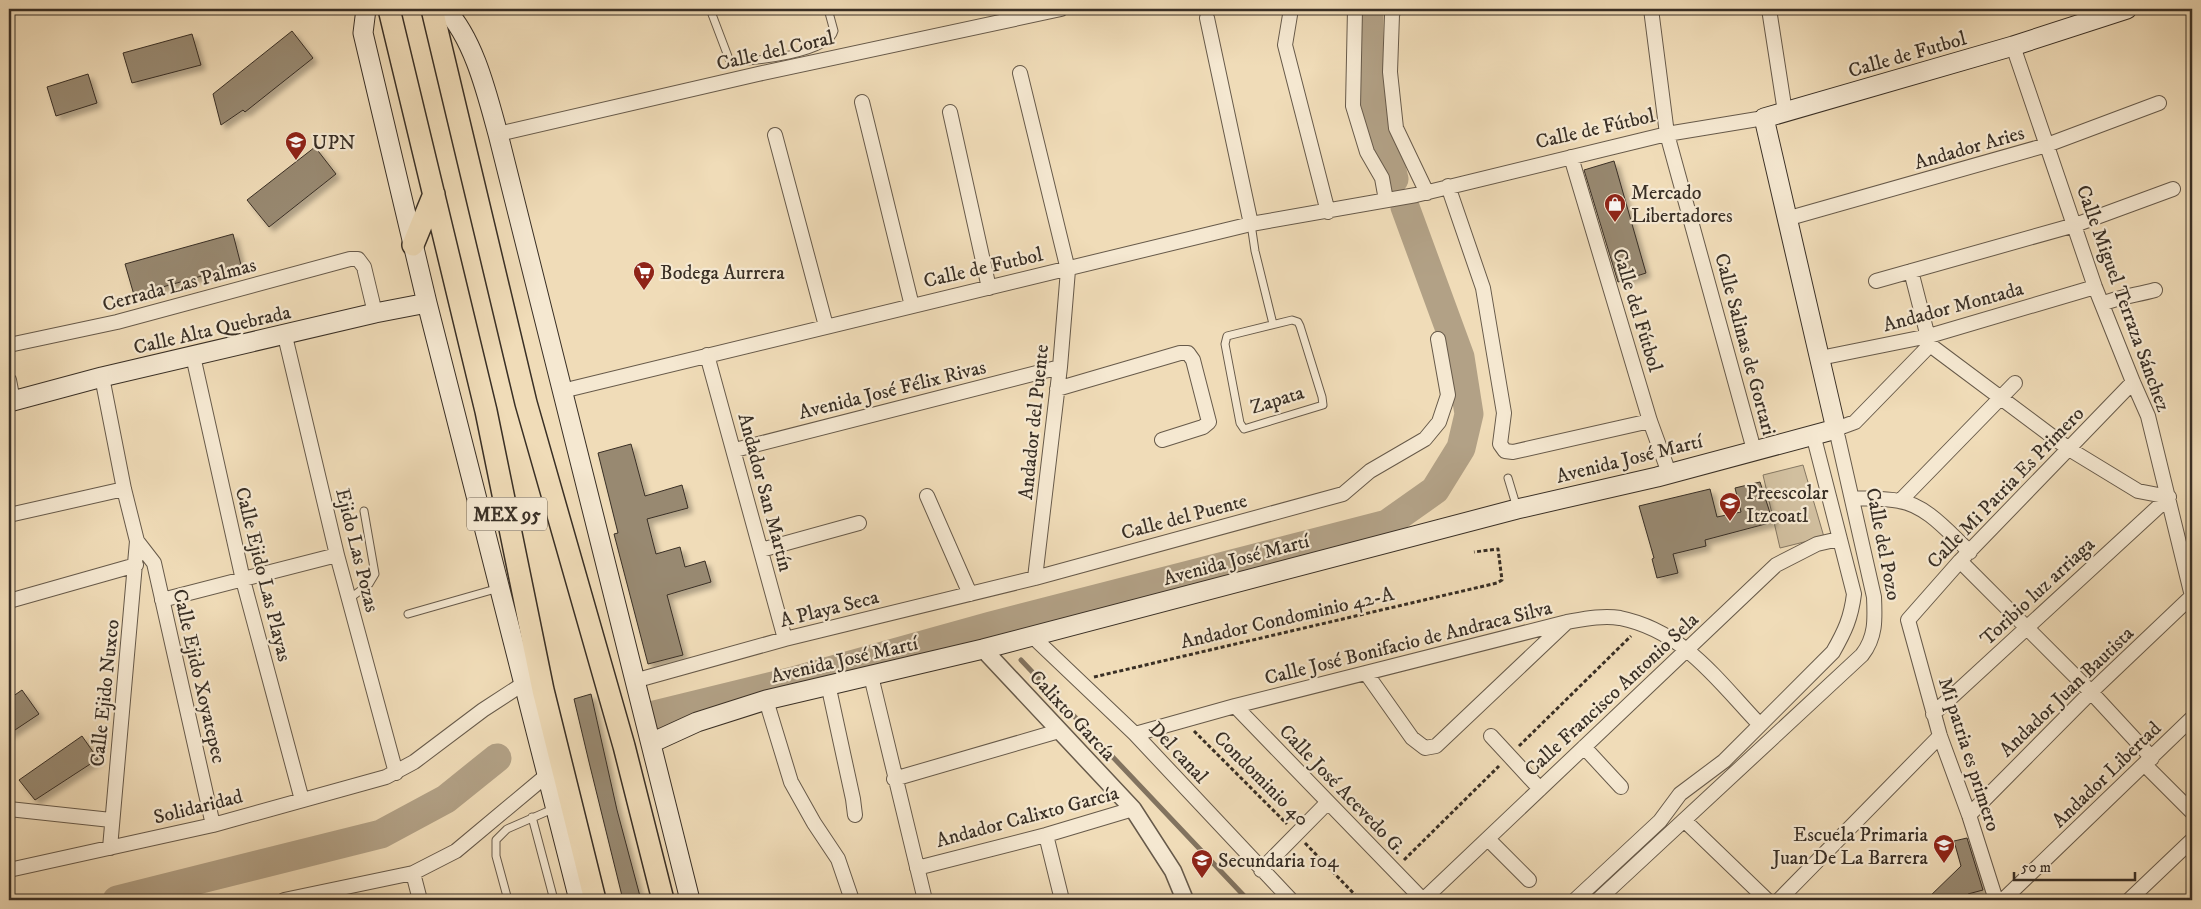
<svg xmlns="http://www.w3.org/2000/svg" width="2201" height="909" font-family="'IM FELL DW Pica',serif">
<style>
.green{fill:#d1bf9f;stroke:#857762}
.lines{fill:none;stroke-linecap:round;stroke-linejoin:round}
.stream{stroke:#82735f;stroke-width:5}
.river{stroke:#b2a186;stroke-width:29}
.building{fill:#988971;stroke:#392f25;filter:url(#shadow)}
.service-casing{stroke:#675a4a;stroke-width:9}
.minor-casing{stroke:#675a4a;stroke-width:16}
.tertiary-casing{stroke:#675a4a;stroke-width:19}
.secondary-casing{stroke:#392f25;stroke-width:21}
.primary-casing{stroke:#392f25;stroke-width:24}
.path{stroke:#392f25;stroke-width:3;stroke-dasharray:4 2.5;stroke-linecap:butt}
.service{stroke:#f5e8d1;stroke-width:7}
.minor{stroke:#f5e8d1;stroke-width:14}
.tertiary{stroke:#f5e8d1;stroke-width:16}
.secondary{stroke:#f5e8d1;stroke-width:19}
.primary{stroke:#f0dcb8;stroke-width:21}
.labels{text-anchor:middle;stroke-width:4.5;stroke-linejoin:round;paint-order:stroke}
.shield{fill:#f5e8d1;stroke:#716659;stroke-width:1}
.shield-label{font-size:19px;font-weight:bold;fill:#392f25}
.street-label{font-size:20px;fill:#392f25;stroke:#f5e8d1}
.poi-label{font-size:20px;fill:#392f25;stroke:#f5e8d1;text-anchor:start}
</style>
<defs>
<filter id="shadow"><feDropShadow dx="4.5" dy="4.5" stdDeviation="2.5" flood-color="#0004"/></filter>
</defs>
<rect width="100%" height="100%" fill="#f0dcb8"/>
<filter id="stains"><feTurbulence type="fractalNoise" baseFrequency=".004" numOctaves="4"/><feColorMatrix values="0 0 0 0 .2 0 0 0 0 .09 0 0 0 0 .02 0 0 0 .5 -.17"/></filter>
<radialGradient id="worn" r=".72"><stop offset=".6" stop-color="#630" stop-opacity="0"/><stop offset="1" stop-color="#630" stop-opacity=".3"/></radialGradient>
<path class="green" d="M1803 465 1824 537 1780 548 1763 475Z"/>
<g class="lines">
<path class="stream" d="M991 626 994 629
M1021 660 1248 900"/>
<path class="river" d="M1369 9V78L1394 179
M654 715 797 680 991 626 1387 524 1435 490 1461 448 1469 414 1460 357 1405 207
M117 900 381 834 446 799 497 758"/>
</g>
<path class="building" d="M292 31 313 58 245 112 243 110 221 125 213 94Z
M192 34 201 65 132 83 123 53Z
M88 74 97 103 56 116 47 87Z
M315 147 336 174 269 227 247 200Z
M1614 161 1646 273 1618 282 1584 170Z
M233 234 241 265 134 295 125 264Z
M631 444 645 496 682 485 688 508 647 519 656 554 680 547 685 567 705 561 711 582 667 595 683 655 648 664 614 534 618 533 598 453Z
M1760 482 1773 522 1705 540 1706 546 1673 554 1678 573 1657 578 1652 559 1654 558 1639 506 1710 489 1717 517 1741 512 1735 488Z
M22 690 39 714 9 734V699Z
M591 694 617 810 641 900H623L589 762 574 699Z
M82 736 98 759 35 800 19 780Z
M1967 838 1983 890 1968 894 1962 900H1926L1961 866 1954 841Z"/>
<g class="lines">
<g class="service-casing">
<path id="service" d="M710 9 729 59 732 62C753 61 828 55 834 31L828 9
M1251 224 1255 251 1273 324
M1292 320 1298 322 1300 326 1322 397 1323 405 1244 429 1240 423 1225 344 1227 336Z
M1508 478 1517 508
M349 599 369 584 375 574 364 511
M408 614 499 588
M532 817 554 900
M508 900 496 856V840L507 829 555 808"/>
</g>
<g class="minor-casing">
<path id="minor" d="M1291 9 1285 45 1328 212
M1355 9 1353 106 1367 152 1382 178 1386 200
M1394 9 1392 15 1390 72 1396 128 1427 193
M1651 9 1667 134 1754 450
M1769 9 1785 112
M1207 18 1251 224
M2013 46 2095 287 2133 382 2148 416 2192 596
M1020 73 1068 270 1060 367 1035 578
M862 102 912 306
M950 112 989 288
M498 134 758 74 1061 9
M775 135 826 326
M1571 157 1650 421 1669 473
M1448 186 1483 288 1504 413 1500 444 1505 451 1513 452 1650 421
M1786 219 2047 145 2159 103
M1876 281 2075 225 2173 189
M2102 304C2118 297 2137 295 2155 290
M285 336 337 555 396 773
M9 345 117 322 350 259H358L364 267 375 313
M1930 345 2069 449 2138 491 2169 497
M707 355 785 639
M193 356 243 580 302 800
M1820 358 1929 336 2095 287
M102 377 124 489 137 541 110 848
M9 380 13 401
M1057 389 1180 353H1188L1193 360 1209 422 1203 427 1162 440
M562 391 1251 224 1416 195 1667 134 1764 118
M735 450 1060 367
M927 496 970 594
M1853 498C1868 499 1884 498 1899 501 1927 505 1950 534 1970 552
M1900 501 2015 383
M9 515 124 489
M137 541 154 563 213 825
M761 550 859 523
M1960 561 2091 692 2152 758
M162 600 337 555
M9 601 136 565
M1032 636 1135 734 1291 900
M1366 673 1412 738 1425 748 1436 746 1567 622
M871 676 925 900
M634 681 785 639 1035 578 1343 494 1370 471 1425 439 1439 422 1448 395 1438 339
M828 684 853 799 855 815
M766 700 791 782 814 823 838 859 852 900
M1235 706 1423 900
M1933 714 2169 497
M1135 734 1235 706 1567 622C1584 619 1603 615 1620 618 1684 631 1718 681 1760 725
M1491 736 1540 789
M1584 747 1621 787
M2145 765 2192 812
M894 779 1059 731
M9 809 111 820
M1969 815 2091 692 2192 596
M1685 821 1767 900
M1046 835 1062 900
M1488 839 1529 880
M917 868 1046 835 1133 809
M9 870 213 825 386 777 414 762 483 710 523 684
M1261 870 1327 803
M413 873 420 900
M284 900 413 873 456 851 547 775
M1423 900 1776 565 1817 544 1839 539
M1575 900 1660 821 1680 794 1724 761 1833 652C1845 631 1851 618 1854 594L1813 434
M1598 900 1862 655C1876 637 1875 619 1874 597L1836 429 1855 422 1930 345 1911 271
M1779 900 1940 736
M1996 900 1969 815 1940 736 1908 620 1960 561 2133 382
M2003 900 2192 718
M2129 900 2192 840"/>
</g>
<g class="tertiary-casing">
<path id="tertiary" d="M983 649 1133 809 1173 871 1185 900"/>
</g>
<g class="secondary-casing">
<path id="secondary" d="M366 9 363 33 427 303 579 900
M445 9C474 39 487 94 498 134L690 900
M9 402 102 377 375 313 427 303
M651 743 697 722 766 700 983 649 1517 509 1657 477 1836 429 1764 118 2013 46 2127 9"/>
</g>
<g class="primary-casing">
<path id="primary" d="M389 9 486 411 543 690 595 900
M432 9 526 403 624 746 663 900
M413 245 434 194"/>
</g>
<path class="path" d="M1094 677 1497 583 1502 580 1498 549 1474 552
M1194 731 1287 824
M1519 746 1631 636
M1305 843 1360 900
M1404 860 1499 766"/>
<use href="#service" class="service"/>
<use href="#minor" class="minor"/>
<use href="#tertiary" class="tertiary"/>
<use href="#secondary" class="secondary"/>
<use href="#primary" class="primary"/>
</g>
<defs>
<g id="university-pin" transform="scale(1.125)"><path d="M0 17L-7.5 6A9.5 9.5 0 1 1 7.5 6Z" fill="#8f2418" stroke="#f5e8d1"/><path d="M0-5L7-2L0 1L-7-2ZM-4 1L0 2.5L4 1V4Q0 6-4 4Z" fill="#fff"/></g>
<g id="shop-pin" transform="scale(1.125)"><path d="M0 17L-7.5 6A9.5 9.5 0 1 1 7.5 6Z" fill="#8f2418" stroke="#f5e8d1"/><path d="M-5-2.5h2.3a2.7 3.5 0 0 1 5.4 0H5L5.5 6h-11ZM-1.5-2.5h3a1.5 2.3 0 0 0-3 0Z" fill="#fff"/></g>
<g id="supermarket-pin" transform="scale(1.125)"><path d="M0 17L-7.5 6A9.5 9.5 0 1 1 7.5 6Z" fill="#8f2418" stroke="#f5e8d1"/><path d="M-6-5.5h2.5l.6 2H6L4.5 2H-2.5L-4.4-4H-6ZM-1.5 3.2a1.3 1.3 0 1 0 .1 0ZM3 3.2a1.3 1.3 0 1 0 .1 0Z" fill="#fff"/></g>
<g id="school-pin" transform="scale(1.125)"><path d="M0 17L-7.5 6A9.5 9.5 0 1 1 7.5 6Z" fill="#8f2418" stroke="#f5e8d1"/><path d="M0-5L7-2L0 1L-7-2ZM-4 1L0 2.5L4 1V4Q0 6-4 4Z" fill="#fff"/></g>
</defs>
<g fill-rule="evenodd">
<use href="#university-pin" x="296" y="142"/>
<use href="#shop-pin" x="1615" y="204"/>
<use href="#supermarket-pin" x="644" y="272"/>
<use href="#school-pin" x="1730" y="503"/>
<use href="#school-pin" x="1944" y="845"/>
<use href="#school-pin" x="1202" y="860"/>
</g>
<g class="labels">
<rect class="shield" x="467" y="497.5" width="80" height="33" rx="4"/>
<g class="shield-label">
<text x="507" y="521">MEX 95</text>
</g>
<g class="street-label">
<text transform="translate(775 50) rotate(-13)" y="7">Calle del Coral</text>
<text transform="translate(1907 54) rotate(-16)" y="7">Calle de Futbol</text>
<text transform="translate(1595 128) rotate(-13)" y="7">Calle de Fútbol</text>
<text transform="translate(1969 147) rotate(-16)" y="7">Andador Aries</text>
<text transform="translate(983 267) rotate(-13)" y="7">Calle de Futbol</text>
<text transform="translate(179 284) rotate(-15)" y="7">Cerrada Las Palmas</text>
<text transform="translate(2124 298) rotate(70)" y="7">Calle Miguel Terraza Sánchez</text>
<text transform="translate(1953 306) rotate(-15)" y="7">Andador Montada</text>
<text transform="translate(1638 310) rotate(73)" y="7">Calle del Fútbol</text>
<text transform="translate(212 329) rotate(-13)" y="7">Calle Alta Quebrada</text>
<text transform="translate(1746 344) rotate(75)" y="7">Calle Salinas de Gortari</text>
<text transform="translate(892 389) rotate(-14)" y="7">Avenida José Félix Rivas</text>
<text transform="translate(1277 399) rotate(-17)" y="7">Zapata</text>
<text transform="translate(1033 422) rotate(-84)" y="7">Andador del Puente</text>
<text transform="translate(1629 458) rotate(-14)" y="7">Avenida José Martí</text>
<text transform="translate(2005 487) rotate(-46)" y="7">Calle Mi Patria Es Primero</text>
<text transform="translate(766 492) rotate(75)" y="7">Andador San Martín</text>
<text transform="translate(1184 516) rotate(-15)" y="7">Calle del Puente</text>
<text transform="translate(1884 544) rotate(79)" y="7">Calle del Pozo</text>
<text transform="translate(358 550) rotate(76)" y="7">Ejido Las Pozas</text>
<text transform="translate(1236 559) rotate(-15)" y="7">Avenida José Martí</text>
<text transform="translate(264 574) rotate(76)" y="7">Calle Ejido Las Playas</text>
<text transform="translate(2037 591) rotate(-43)" y="7">Toribio luz arriaga</text>
<text transform="translate(829 608) rotate(-14)" y="7">A Playa Seca</text>
<text transform="translate(1287 617) rotate(-13)" y="7">Andador Condominio 42-A</text>
<text transform="translate(1408 642) rotate(-14)" y="7">Calle José Bonifacio de Andraca Silva</text>
<text transform="translate(844 659) rotate(-13)" y="7">Avenida José Martí</text>
<text transform="translate(200 676) rotate(77)" y="7">Calle Ejido Xoyatepec</text>
<text transform="translate(2066 691) rotate(-44)" y="7">Andador Juan Bautista</text>
<text transform="translate(104 693) rotate(-84)" y="7">Calle Ejido Nuxco</text>
<text transform="translate(1611 694) rotate(-43)" y="7">Calle Francisco Antonio Sela</text>
<text transform="translate(1073 715) rotate(47)" y="7">Calixto García</text>
<text transform="translate(1179 752) rotate(47)" y="7">Del canal</text>
<text transform="translate(1970 754) rotate(72)" y="7">Mi patria es primero</text>
<text transform="translate(2106 774) rotate(-44)" y="7">Andador Libertad</text>
<text transform="translate(1262 778) rotate(45)" y="7">Condominio 40</text>
<text transform="translate(1343 789) rotate(46)" y="7">Calle José Acevedo G.</text>
<text transform="translate(198 806) rotate(-14)" y="7">Solidaridad</text>
<text transform="translate(1027 816) rotate(-15)" y="7">Andador Calixto García</text>
</g>
<g class="poi-label">
<text x="312" y="149">UPN</text>
<text x="1631" y="199">Mercado<tspan x="1631" dy="23">Libertadores</tspan></text>
<text x="660" y="279">Bodega Aurrera</text>
<text x="1746" y="499">Preescolar<tspan x="1746" dy="23">Itzcoatl</tspan></text>
<text x="1928" y="841" text-anchor="end">Escuela Primaria<tspan x="1928" dy="23">Juan De La Barrera</tspan></text>
<text x="1218" y="867">Secundaria 104</text>
</g>
</g>
<rect width="2201" height="909" fill="none" stroke="#f0dcb8" stroke-width="30"/>
<rect x="10" y="10" width="2181" height="889" fill="none" stroke="#392f25" stroke-width="2.5"/>
<rect x="15" y="15" width="2171" height="879" fill="none" stroke="#392f25"/>
<path d="M2014 872v8h121v-8" fill="none" stroke="#392f25" stroke-width="2.5"/>
<text x="2021" y="872" font-size="15" fill="#392f25" stroke="#f5e8d1" stroke-width="4" paint-order="stroke">50 m</text>
<rect width="100%" height="100%" filter="url(#stains)"/>
<rect width="100%" height="100%" fill="url(#worn)"/>
</svg>
